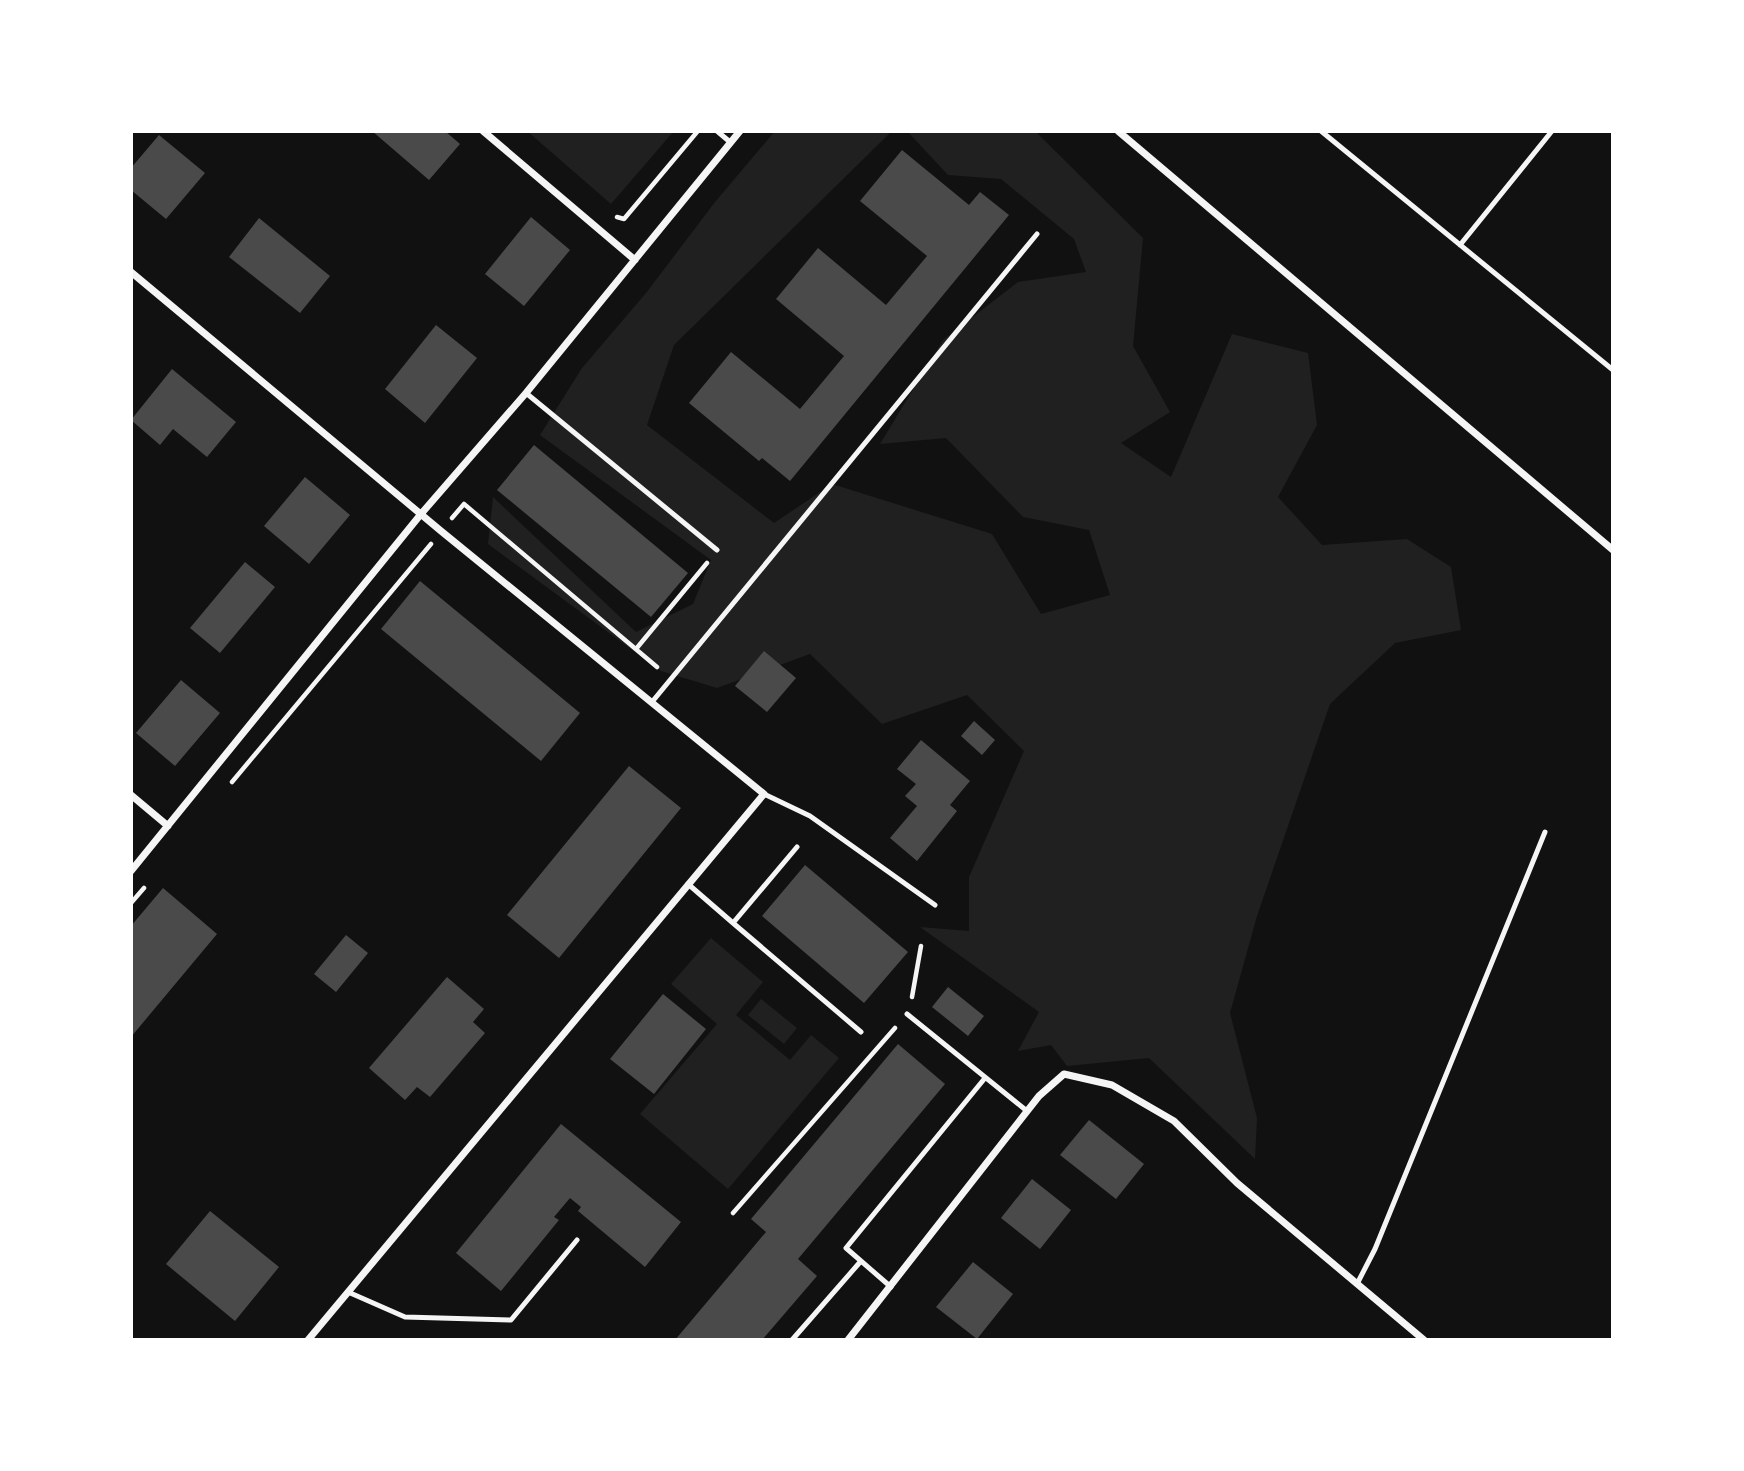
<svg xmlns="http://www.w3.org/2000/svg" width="1744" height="1471" font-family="'PT Serif',serif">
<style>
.green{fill:#202020}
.building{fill:#4a4a4a}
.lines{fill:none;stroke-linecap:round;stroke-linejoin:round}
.path{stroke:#f5f5f5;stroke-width:4.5}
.service{stroke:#f5f5f5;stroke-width:5}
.minor{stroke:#f5f5f5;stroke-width:7}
</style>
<rect width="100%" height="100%" fill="#111"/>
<path class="green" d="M527,131h147l-63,73z
M775,131h117l-218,214 -27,80 127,98 58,-39 160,50 49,80 69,-19 -21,-65 -66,-13 -77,-79 -66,6 63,-104 75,-58 68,-10 -12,-33 -73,-60 -53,-4 -41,-44h128l108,107 -10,108 37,66 -49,31 50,34 61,-143 76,19 9,72 -39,72 44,48 85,-6 44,28 10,63 -66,13 -65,61 -73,212 -27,97 27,105 -2,41 -106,-101 -82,8 -16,-21 -33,6 21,-39 -119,-85 49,4v-54l55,-126 -57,-56 -85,29 -72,-70 -93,34 -56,-17 -173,-127 5,-47 143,135 57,-28 18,-44 -171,-125 42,-67 64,-75 69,-91z
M711,938l52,44 -27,33 54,45 21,-25 28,23 -111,131 -88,-75 77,-90 -46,-40z
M761,999l36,29 -13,16 -36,-29z"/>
<path class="building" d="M372,131h73l15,13 -31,36z
M159,135l46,38 -39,46 -35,-29v-22z
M902,150l67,55 11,-13 29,23 -219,266 -28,-23 -3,3 -70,-58 42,-51 69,57 44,-53 -68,-57 42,-51 68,57 41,-49 -67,-55z
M531,217l39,33 -46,56 -39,-32z
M259,218l71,58 -30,37 -71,-56z
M436,325l41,33 -52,65 -40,-34z
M172,369l64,53 -29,35 -34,-28 -13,16 -29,-25z
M534,445l154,128 -37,44 -154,-127z
M305,477l45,38 -41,49 -45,-38z
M245,562l30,25 -55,66 -30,-25z
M420,581l160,132 -39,48 -160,-132z
M764,651l32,27 -29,34 -32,-26z
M181,680l39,33 -45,53 -39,-33z
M974,721l21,19 -13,15 -21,-19z
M921,740l49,41 -20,24 7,6 -40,50 -27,-23 27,-32 -12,-10 11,-12 -19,-15z
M629,766l52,42 -122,150 -52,-43z
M805,865l103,87 -44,51 -102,-87z
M163,888l54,46 -86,103v-111z
M346,935l22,18 -32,39 -22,-18z
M447,977l37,32 -11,13 12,11 -55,64 -13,-10 -12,13 -36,-32z
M948,987l36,29 -16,20 -36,-29z
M663,994l43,35 -52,65 -44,-35z
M898,1044l47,40 -147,175 19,17 -55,64h-87l91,-108 -15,-13z
M1089,1120l55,44 -28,35 -56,-44z
M561,1124l120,98 -36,45 -67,-56 3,-4 -11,-9 -16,19 5,3 -58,71 -45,-38z
M1032,1179l39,31 -31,39 -39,-31z
M210,1211l69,56 -44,54 -69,-57z
M973,1262l40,32 -36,45 -41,-32z"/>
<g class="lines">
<path class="path" d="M617,217l7,2 73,-87
M452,518l12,-14 193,163
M636,649l71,-86
M232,782l199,-238
M131,903l13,-15
M912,997l9,-51
M733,1213l162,-185"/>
<path class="service" d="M717,131l13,11
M1321,131l292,239
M1460,245l92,-114
M526,393l191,157
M652,702l385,-468
M764,794l46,22 125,89
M688,884l45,39 64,-76
M733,923l128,109
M907,1014l120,97
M1357,1284l18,-35 170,-417
M891,1287l-45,-39 139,-170
M348,1292l57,25 106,3 66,-80
M792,1340l69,-79"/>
<path class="minor" d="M483,131l152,129
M1118,131l495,419
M131,272l310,259 323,263 -456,546
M131,795l37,31
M131,871l290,-357 105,-121 214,-262
M848,1340l191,-244 25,-22 48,11 62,36 63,62 187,157"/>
</g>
<rect width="1744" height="1471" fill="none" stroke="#ffffff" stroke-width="266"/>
</svg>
